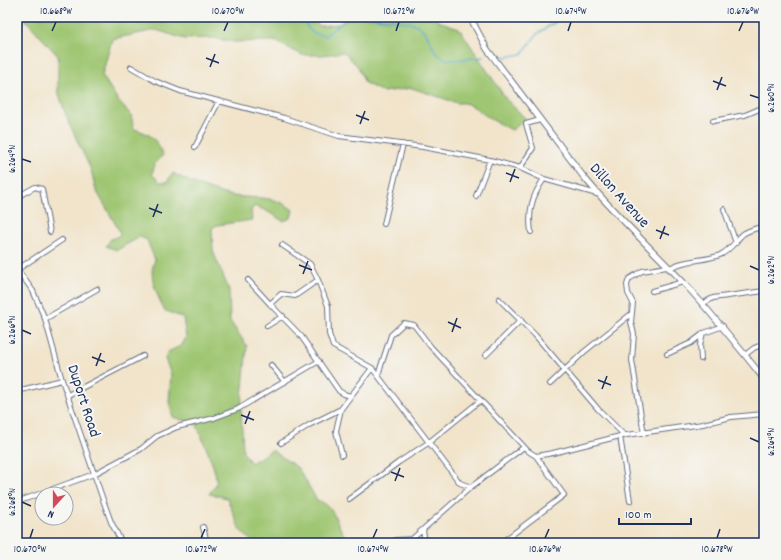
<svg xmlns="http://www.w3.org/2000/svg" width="781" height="560" font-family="Dekko,sans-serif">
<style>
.green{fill:#9fc672;stroke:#5d7a68}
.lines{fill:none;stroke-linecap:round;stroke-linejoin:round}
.stream{stroke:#44a6c4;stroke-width:1.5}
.minor-casing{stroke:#666e84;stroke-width:6}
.tertiary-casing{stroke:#666e84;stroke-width:7}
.minor{stroke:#fff;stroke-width:4}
.tertiary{stroke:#fff;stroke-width:5}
.ticks{fill:none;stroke:#1b2f5e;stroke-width:1.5}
.labels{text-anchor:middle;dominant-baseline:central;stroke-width:4;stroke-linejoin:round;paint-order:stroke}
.street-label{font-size:16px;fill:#1b2f5e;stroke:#f6f6f2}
.neatline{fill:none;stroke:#1b2f5e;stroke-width:1.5}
.ticks-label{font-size:10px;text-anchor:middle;fill:#1b2f5e}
</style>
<rect width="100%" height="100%" fill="#f6f6f2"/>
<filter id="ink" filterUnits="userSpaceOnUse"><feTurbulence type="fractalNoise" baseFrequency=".025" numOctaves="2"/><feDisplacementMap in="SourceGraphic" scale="8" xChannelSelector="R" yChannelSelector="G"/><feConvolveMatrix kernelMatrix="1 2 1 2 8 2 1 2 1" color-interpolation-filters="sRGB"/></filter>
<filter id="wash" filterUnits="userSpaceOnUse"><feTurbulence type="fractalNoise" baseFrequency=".012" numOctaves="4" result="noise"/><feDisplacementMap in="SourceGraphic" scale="16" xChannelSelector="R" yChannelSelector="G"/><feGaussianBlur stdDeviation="0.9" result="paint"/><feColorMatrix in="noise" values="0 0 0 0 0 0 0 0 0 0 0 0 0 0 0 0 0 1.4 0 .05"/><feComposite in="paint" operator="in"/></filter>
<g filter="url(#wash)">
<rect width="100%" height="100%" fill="#f1e4cb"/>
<path class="green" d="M23,17h290l6,9 20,-2 13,-7h84l2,4 21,7 47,71 20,20 -14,11c-7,-4 -15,-7 -21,-11 -11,-6 -19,-18 -34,-16l-45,-15 -29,4 -18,-9 -7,-16 -14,-15 -21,3h-21l-27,-14 -41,1 -21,-4 -28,1 -29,-9 -44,9 -10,36 17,27 12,13 3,14c18,5 22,10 29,26l-8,9 -3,10 8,8h7l6,-9c15,9 39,18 55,22 24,5 44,-2 65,15l-2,8 -8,3 -18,-11 -11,-4 -3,5 1,9 -35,5 -5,3 1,23 16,39 1,31 17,25 -6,62 2,44 8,11 21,-13 26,18 19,32c20,6 18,26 30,38 2,2 6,4 9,5h-103l-13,-13 -13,-32 -18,-4c2,-3 6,-7 7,-10 3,-10 -15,-47 -19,-59l-24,-8 -4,-15 2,-28 -6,-15 3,-7 14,-7 4,-8 -3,-19 -19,-8c-6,-15 -17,-34 -9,-50l-8,-20 -7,-3 -23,13 -11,-4 5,-7 8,-3 1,-4 -24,-42 -5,-20 -23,-49 -10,-30v-35z"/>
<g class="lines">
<path class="stream" d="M305,17l2,10 6,6 12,3 23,-19
M372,17c11,4 37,3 45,8 8,5 13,14 16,22 8,20 33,11 50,10
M493,52l13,5 16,-3 15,-20 26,-17"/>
</g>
</g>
<g filter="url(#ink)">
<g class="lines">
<defs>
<path id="minor" d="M131,67l24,14 25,10 104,27 55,18 84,11 67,13 30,8 24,11 53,15
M713,121l32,-6 19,-8
M195,147l24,-46
M520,168l13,-20 -7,-24 14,-4
M476,196l14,-36
M17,197l18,-10 7,2 8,43
M724,209l12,34
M384,224l19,-80
M531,232c-3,-21 1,-36 13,-53
M282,245l28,19 8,16 10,26 1,28 4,12 39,22 88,115 11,4 53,-40
M17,269l16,22 12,28 17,61 40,117 9,25 11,21
M18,269l44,-29
M669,269c11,-9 36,-8 51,-14 11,-5 15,-14 23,-21 6,-4 15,-6 21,-8
M248,280l22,24
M318,280l-23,16 -14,-2 -11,10 31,32 38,55 5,3 7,2
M652,291l31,-9
M499,299l36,36 63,74 27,27
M702,304l11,-6 51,-7
M45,319l52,-30
M267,326l16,-10
M667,354l24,-11 13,-10 19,-7
M486,355l35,-35
M745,355l9,-7 10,-4
M701,359l-1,-14 3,-12
M271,365l14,17
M378,375l13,-40 13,-12 10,2 17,22 97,104 8,5 17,-3 67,-17 83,-12 28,-7 33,-3
M550,384l34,-32 47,-38
M17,391l45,-11
M68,395l75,-39
M341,409l-5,22 6,24
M644,434l-12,-74 2,-26 -3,-12 2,-19 -5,-10 -1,-8 2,-6 13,-8 25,-4
M620,436l10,65
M281,443l28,-18 32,-16 31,-41
M349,499l50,-37 29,-19 53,-43
M17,502l77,-28 47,-25 16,-13 20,-9 37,-9 24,-9 81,-48
M203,527l3,12 -2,4
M423,530l2,13
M396,540l16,-1 59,-52
M501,543l63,-48 -28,-39"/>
<path id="tertiary" d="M470,17l17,32 96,127c31,38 67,71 101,107 28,31 54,63 80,96"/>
</defs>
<use href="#minor" class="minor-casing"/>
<use href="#tertiary" class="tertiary-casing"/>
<use href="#minor" class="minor"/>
<use href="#tertiary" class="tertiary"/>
</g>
</g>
<path class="ticks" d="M52,31l4,-9M224,31l4,-9M396,31l3,-9M568,31l3,-9M739,31l4,-9M206,58l13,5M210,67l5,-13M713,81l13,5M717,90l5,-13M750,95l9,3M356,115l13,5M360,124l5,-13M22,159l9,3M506,173l13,5M510,182l5,-13M149,208l13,5M153,217l5,-13M656,230l13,5M660,239l5,-13M299,265l13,5M750,266l9,4M303,274l5,-13M448,322l13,6M22,330l9,4M452,332l5,-14M92,357l13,5M96,366l5,-13M598,380l13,5M602,389l5,-13M241,415l13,5M245,424l5,-13M750,438l9,4M391,472l13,5M395,481l5,-13M22,502l9,4M30,538l3,-9M201,538l4,-9M373,538l4,-9M545,538l4,-9M717,538l3,-9"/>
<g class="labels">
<g class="street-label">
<text transform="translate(619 196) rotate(48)">Dillon Avenue</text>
<text transform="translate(83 401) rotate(72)">Duport Road</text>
</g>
</g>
<rect width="781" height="560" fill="none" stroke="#f6f6f2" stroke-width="44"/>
<g transform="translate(54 506) rotate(201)"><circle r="19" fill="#f6f6f2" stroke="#9ea6b7"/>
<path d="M0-3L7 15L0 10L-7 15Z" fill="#d1495b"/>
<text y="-6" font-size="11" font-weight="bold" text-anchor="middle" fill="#1b2f5e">N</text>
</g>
<path d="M619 518v6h72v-6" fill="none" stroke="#1b2f5e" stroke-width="2"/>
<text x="625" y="518" font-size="12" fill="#1b2f5e" stroke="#f6f6f2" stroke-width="3" paint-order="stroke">100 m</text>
<rect x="22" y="22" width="737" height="516" class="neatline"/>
<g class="ticks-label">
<text x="56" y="14">10.668°W</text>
<text x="228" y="14">10.670°W</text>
<text x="399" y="14">10.672°W</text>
<text x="571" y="14">10.674°W</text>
<text x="743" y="14">10.676°W</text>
<text transform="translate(770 98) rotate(-90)" y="4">6.260°N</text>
<text transform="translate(11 159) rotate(-90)" y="4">6.264°N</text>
<text transform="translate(770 270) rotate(-90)" y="4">6.262°N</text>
<text transform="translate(11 330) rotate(-90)" y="4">6.266°N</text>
<text transform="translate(770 442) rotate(-90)" y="4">6.264°N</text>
<text transform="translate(11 502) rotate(-90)" y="4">6.268°N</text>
<text x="30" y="552">10.670°W</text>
<text x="201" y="552">10.672°W</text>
<text x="373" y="552">10.674°W</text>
<text x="545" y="552">10.676°W</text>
<text x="717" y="552">10.678°W</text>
</g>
</svg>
